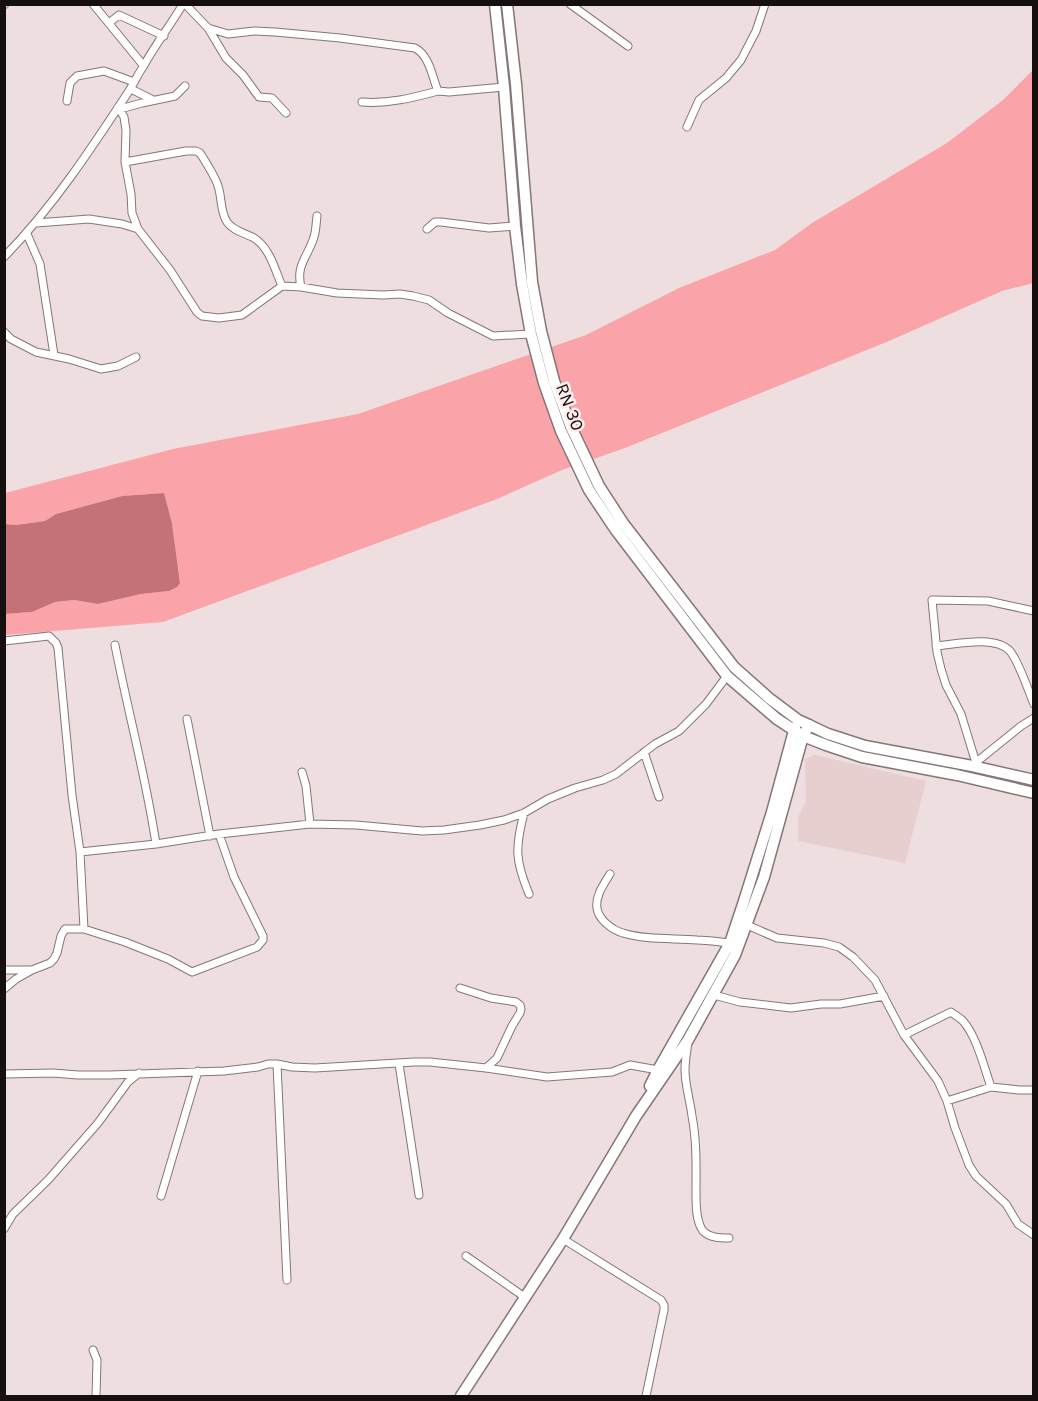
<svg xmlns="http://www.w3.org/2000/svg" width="1038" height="1401" font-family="Karla,sans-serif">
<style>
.built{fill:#e7cecf}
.green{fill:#faa3a8}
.water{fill:#c47277}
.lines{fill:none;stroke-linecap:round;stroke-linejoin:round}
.street-casing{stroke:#857677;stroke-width:9}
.secondary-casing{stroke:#857677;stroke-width:13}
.primary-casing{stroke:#857677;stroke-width:13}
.street{stroke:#fff;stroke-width:7}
.secondary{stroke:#fff;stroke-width:10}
.primary{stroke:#fff;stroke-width:10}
.labels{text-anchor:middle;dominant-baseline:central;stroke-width:5;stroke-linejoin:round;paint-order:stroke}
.street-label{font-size:18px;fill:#150f0f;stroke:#fcecec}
</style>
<rect width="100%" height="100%" fill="#efdedf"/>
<path class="built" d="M815,755l111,26 -21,82 -107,-22v-24l8,-16 -1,-42z"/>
<path class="green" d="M1033,70v213l-31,8 -113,50 -264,107 -63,22 -65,29 -334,123 -158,13v-21l27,-2 23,-10 19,-2 24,4 43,-10 28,-3 11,-9 -8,-59 -8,-30 -42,3 -66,18 -11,7 -29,4 -11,-1v-31l168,-44 185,-35 228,-79 93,-47 96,-38 37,-27 135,-80 56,-43z"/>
<path class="water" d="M164,493l8,30 8,60 -3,4 -8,4 -28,3 -43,10 -24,-4 -19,2 -23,10 -27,2v-90l11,1 29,-4 11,-7 66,-18z"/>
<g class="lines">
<defs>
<path id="street" d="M93,4l50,61
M185,4l23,24 18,30 17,17 16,22 13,1 14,15
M570,4l58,42
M4,5l1,-1
M109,23l10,-8 45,21
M208,28l20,6 26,-3 21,1 65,6 75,10c15,8 17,29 23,43l11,1 55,-5
M131,89l22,11
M67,101l3,-18 7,-7 27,-5 30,11
M362,102c26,2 50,-4 76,-11
M118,107l6,10 2,13 -1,32 6,32 1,19 6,16 32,41 27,42 5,4 17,2 23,-3 40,-29 19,1 36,6 46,2 17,-1 13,2 16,4 19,13 45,23 38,-2
M120,109l22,-6 33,-7 10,-10
M687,127l12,-27 27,-22 15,-18 15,-29 9,-27
M125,162l61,-11h10l4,2c5,8 16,25 18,33 4,11 2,26 9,36 6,9 18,11 27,16 16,10 21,32 28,48
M36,223l53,-4 33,5 16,5
M427,229l8,-7h6l48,6 26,-2
M27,234l13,30 14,91
M4,257c49,-50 87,-108 125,-166 5,-8 9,-17 14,-24 12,-22 27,-41 40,-63
M301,287c-5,-21 5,-28 12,-47 3,-7 3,-16 4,-24
M4,332l7,7 25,13 33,7 32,10 17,-3 18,-9
M4,641l45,-5 7,7 2,5 14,147 8,57 4,77
M115,645c13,67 31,132 41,199
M936,646c21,-2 59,-11 74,5 9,11 18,39 24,53
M187,719l23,117
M644,752l15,45
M976,763l-15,-49 -15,-29 -5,-16 -4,-17 -5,-52 56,1 46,10
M974,764l47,-38 13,-8
M302,772l4,14 4,38
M524,813c-9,35 -9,47 5,81
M80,852l76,-8 63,-10 91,-10 46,1 66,6 22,-1 36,-5 24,-5 20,-7 24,-14 27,-11 28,-8 13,-6 39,-30 24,-13 27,-27 21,-28
M610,874c-6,10 -15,22 -13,34 1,11 15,22 26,25 22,7 51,5 74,7 11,0 22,2 33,3
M747,925l30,13 47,5 15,4 14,10 22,23 29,55 34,46 9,20 8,27 14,37 7,11 30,28 12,20 16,11
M4,970h28
M460,988l31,10 25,4 4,3 1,4 -1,4 -8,13 -15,32 -11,10
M4,989l12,-10 16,-9 18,-7 4,-4 3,-6 4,-17 4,-7h19l41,13 43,17 24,13 65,-25 6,-7v-4l-29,-59 -15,-43
M714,995l26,7 51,6 30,-4h19l44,-8
M904,1035l47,-23c4,3 9,6 12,9 14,16 21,46 28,66
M688,1042c-1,9 -3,18 -3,28 0,15 5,30 7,46 5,26 4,52 4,79 0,10 0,27 7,36 7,7 17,7 26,7
M277,1064l10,216
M399,1064l20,131
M4,1074l49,-1 25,2h32l114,-4 34,-4 10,-3h9l15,3 23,1 99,-6h16l56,6 61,9 65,-5 18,-7 28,5
M947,1101l44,-14 28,3h15
M161,1196l37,-125
M4,1229l9,-15 35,-34 50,-57 30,-41 11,-9
M563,1239l98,61 3,5v5l-18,86
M466,1256l60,42
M93,1350l4,10 -1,36"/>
<path id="secondary" d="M809,725l19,9 37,12 107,20 62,14
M803,736l23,9 36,12 95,18 77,18"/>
<path id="primary" d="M495,4l9,83 11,139 7,58 9,50 13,49 17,48 28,59 26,39 112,147 50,43 26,17
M650,1086l8,-16 72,-127 14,-42 28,-89 23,-85
M461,1396l102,-157 73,-123 52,-76 47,-85 29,-78 39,-141 6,-11 -11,-5 -28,-21 -36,-32 -111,-144 -24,-37 -28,-59 -17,-46 -13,-50 -9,-49 -16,-198 -9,-80"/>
</defs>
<use href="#street" class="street-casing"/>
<use href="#secondary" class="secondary-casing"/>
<use href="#primary" class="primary-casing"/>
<use href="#street" class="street"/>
<use href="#secondary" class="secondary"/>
<use href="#primary" class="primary"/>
</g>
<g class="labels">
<g class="street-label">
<text transform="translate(570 407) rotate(69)">RN 30</text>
</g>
</g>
<rect width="1038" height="1401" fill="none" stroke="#150f0f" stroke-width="12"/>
</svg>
